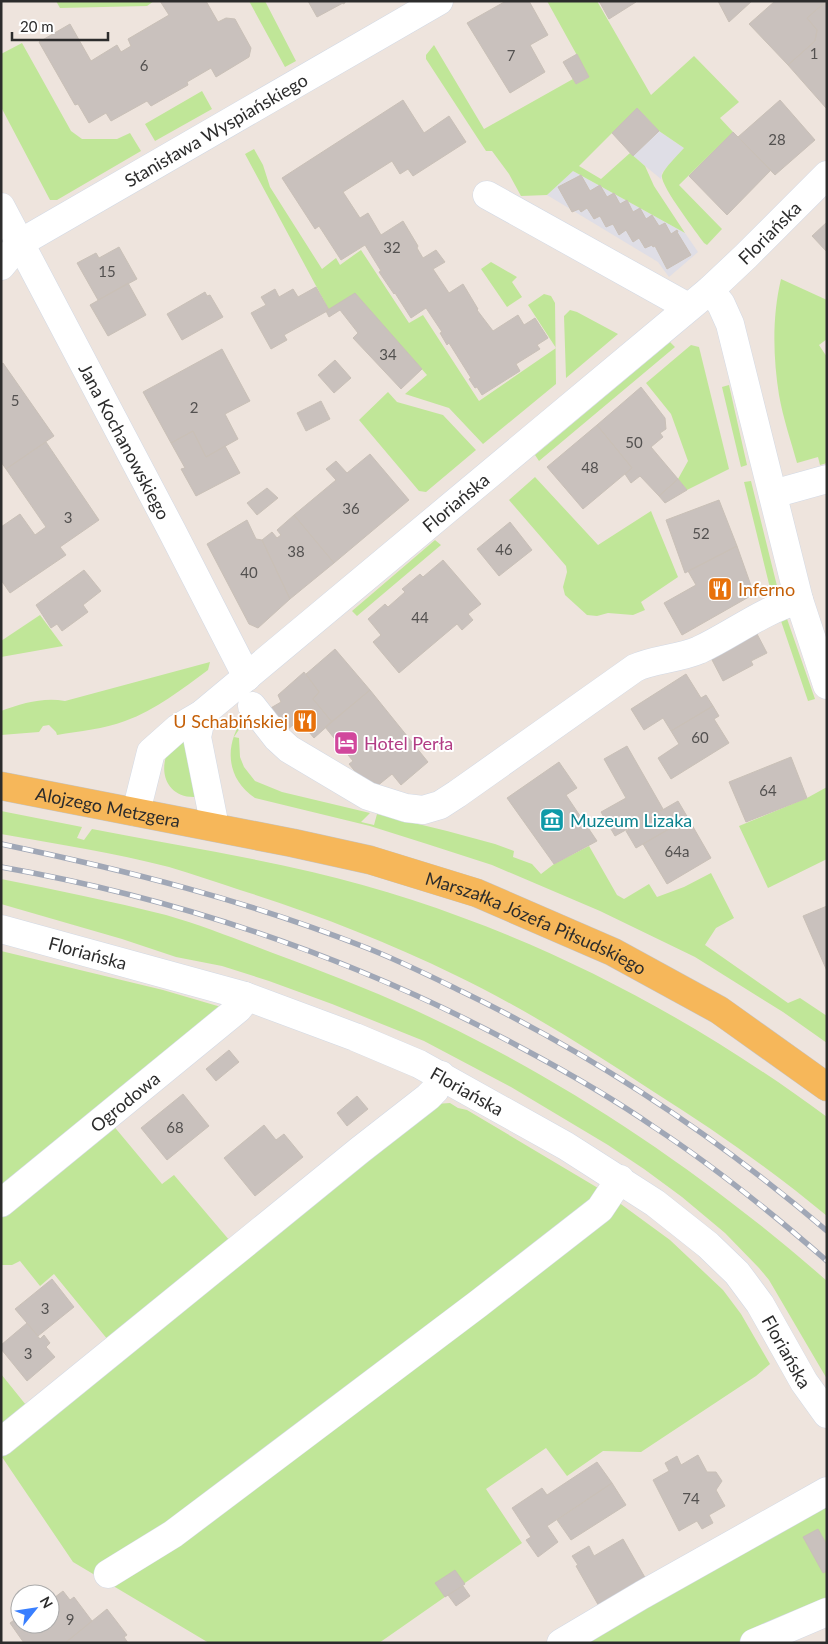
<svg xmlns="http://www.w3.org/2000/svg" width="828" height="1644" font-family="Lato,sans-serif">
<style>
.industrial{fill:#dfdee6}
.green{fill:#c0e698}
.building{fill:#c9c1bd;stroke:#c9c0b7}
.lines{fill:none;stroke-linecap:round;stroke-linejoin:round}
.minor-casing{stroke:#d2d9e5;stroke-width:29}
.major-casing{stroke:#c4c4c4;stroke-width:29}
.minor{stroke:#fff;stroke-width:28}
.major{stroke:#f6b75a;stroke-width:28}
.rail-casing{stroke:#a0a7b6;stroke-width:5.5}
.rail{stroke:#fff;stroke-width:4;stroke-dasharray:11;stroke-linecap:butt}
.labels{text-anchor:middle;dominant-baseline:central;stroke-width:4;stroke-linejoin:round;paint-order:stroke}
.number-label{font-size:15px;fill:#535150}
.street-label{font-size:18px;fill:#2c2c2c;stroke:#fff}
.food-label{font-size:18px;fill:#c56008;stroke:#fff;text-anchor:start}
.hotel-label{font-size:18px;fill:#b23c85;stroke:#fff;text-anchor:start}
.culture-label{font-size:18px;fill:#0d838f;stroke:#fff;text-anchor:start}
</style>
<rect width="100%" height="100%" fill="#eee4dd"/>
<path class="industrial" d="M637,108l22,23 25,17 -22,25 -1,6 -28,-23 -21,-23z
M573,171l112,62 13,19 -29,25 -11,-15 -111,-67z"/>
<path class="green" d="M56,1h98l-7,5 -87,2z
M249,1h16l31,60 -11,6z
M547,1h50l54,94 43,-39 45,46 -19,16 13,14 -54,53 43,44 -15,16 -3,-2c-7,-10 -45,-59 -42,-68 3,-8 16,-20 22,-27l-25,-17 -22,-23 -58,58 22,13 29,-26 15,13 9,20 31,47 -112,-62 -26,24 -26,1 -12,-22 -17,-23h-6l-60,-92v-4l8,-10 50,84 89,-50 3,5 13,-7z
M22,43l49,88 11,8h35l13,-6 11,18 -84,49h-7l-49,-93v-53z
M202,91l10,18 -57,32 -10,-17z
M254,149l9,16 7,22 52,82 14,-11 4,7 21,-15 48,73 14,-8 56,86 77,-53 -28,-43 16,-11 7,2 4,7 1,81 -73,60 -34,-36 -44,-14 22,-19 -72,-81 -26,16 -84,-156z
M491,262l26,15 -5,5 10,15 -15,10 -26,-38z
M781,279l46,21v39l-8,6 8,12v106l-7,2 -2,-8 -21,6c-6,-22 -14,-45 -18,-68 -6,-38 -7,-78 2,-116z
M570,310l7,2 41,22 -52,44 -2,-62z
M670,342l5,5 -136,114 -4,-6z
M691,345l8,2 30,122 -42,21 -9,-11 10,-18 -17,-47 -25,-31z
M729,385l18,80 -6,2 -19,-80z
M388,392l9,10 46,13 33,35 -50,42 -7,-1 -60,-71z
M535,477l63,68 53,-34 27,66 -37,25 4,8 -12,5 -25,-2 -11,3 -10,-1 -22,-20 -2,-8 4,-15 -1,-6 -57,-66z
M751,481l26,105 -7,2 -26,-106z
M435,540l6,5 -84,71 -5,-5z
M40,615l23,31 -62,11v-16z
M786,616l29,83 -7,2 -28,-83z
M210,662l-2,8c-26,19 -52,40 -83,51 -21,8 -45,10 -68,14l-1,-3 -7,-7 -6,1 -4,6 -38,3v-24c21,-8 43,-14 64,-10z
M245,716l4,2 -7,7 -8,12 5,1 1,19 4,10 11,14 27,11 88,21 -9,9 13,3 3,-11 70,17 48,13 19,7 -1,6 19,7 9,10 13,-10 35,-18 28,49 7,4 25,-15 8,13 27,-10 27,-14 23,45 -18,10 -11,17 83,58 12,-5 27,18v27l-44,-31 -88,-55 -95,-46 -108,-46 -65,-21 -57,-18 -115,-28c-30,-20 -31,-55 -10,-82z
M194,723l1,74c-27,1 -38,-24 -26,-48 5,-9 17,-18 25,-26z
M827,787v72l-59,29 -29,-62 68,-28z
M1,811l81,16 -5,11 7,2 8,-11c73,14 147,26 220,43 187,44 361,131 515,245v99c-55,-46 -113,-86 -173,-124 -64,-42 -130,-84 -199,-117 -69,-34 -142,-62 -215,-85 -24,-8 -47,-16 -71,-23 -55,-14 -111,-23 -168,-33z
M1,879c55,11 110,22 165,36 42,12 82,29 123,44 51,19 102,39 151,63 138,66 272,158 387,259v98l-58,-99 -10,-12 -34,-35 -43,-36 -38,-28 -36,-24 -97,-58 -87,-46 -92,-37 -63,-23 -47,-15 -46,-9 -54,-18 -121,-35z
M1,951l162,39 58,17 -220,185z
M450,1103l8,5 9,2 136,81 67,49 53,50 18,24 29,50 -14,12 -115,76 -38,-1 -36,25 -21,-28 -60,41 36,54 -143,100h-170l-136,-81 -71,-105 220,-183 214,-170z
M112,1124l50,60 12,-9 56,66 -122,99 -54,-66 -14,12 -20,-25 -8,4h-11v-53z
M1,1374l25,31 -25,27z
M827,1498v107l-88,38h-153z"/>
<path class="building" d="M160,1h46l12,21 8,-4 9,1 16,29 -2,9 -33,20 -5,-9 -24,14 1,3 -37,21 -4,-5 -36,20 -5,-8 -17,10 -11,-19 -3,1 -36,-63 31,-18 21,37 26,-16 4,7 10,-6 -3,-7 41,-24z
M308,1h37v2l-2,1v-1l-26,14z
M506,1h23l19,34 -18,10 15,27 -35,21 -43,-70z
M599,1h37v1l-27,17z
M718,1h34l-23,21z
M775,1h51l-19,17 10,12 -2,11 -27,24 -39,-41z
M827,1v106l-1,1 -38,-43 27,-24 2,-11 -10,-12z
M577,54l12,23 -13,7 -13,-22z
M403,100l21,33 25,-17 17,26 -53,34 -5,-7 -8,5 -8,-13 -49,31 17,26 8,-5 13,22 22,-14 15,25 -1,2 6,10 13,-8 9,12 -12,7 16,24 14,-9 15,25 -1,1 16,21 25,-16 6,10 11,-7 13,20 -11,7 3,4 -24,15 4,7 -38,24 -5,-8 -2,1 -6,-9 2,-1 -22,-35 -2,2 -7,-12 2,-1 -16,-24 -15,10 -16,-25 -1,1 -15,-22 2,-1 -16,-26 -24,15 -22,-34 -4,3 -33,-51z
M780,100l35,40 -40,35 -37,-38z
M637,108l22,23 -26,25 -21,-23z
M733,132l38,38 -44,45 -38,-39z
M581,175l9,16 10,-6 7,12 7,-4 6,11 7,-4 6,12 7,-4 6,11 6,-4 7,11 6,-3 6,11 6,-4 1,2h-1l14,23 -24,14 -12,-23 -2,1 -1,-2 -7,3 -6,-10 -6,4 -7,-12 -7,5 -6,-11 -7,3 -6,-11 -6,3 -7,-11 -6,4 -2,-3 -7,3 -14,-25z
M827,222v30l-15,-16z
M119,247l18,32 -39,21 -21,-37 19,-10 3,5z
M128,283l18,32 -38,21 -18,-31z
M316,287l13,23 -45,25 3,5 -16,9 -20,-36 15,-8 -5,-8 14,-8 4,8 14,-8 5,8z
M205,292l2,4 3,-1 13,22 -41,23 -15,-26z
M355,293l67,76 -21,20 -48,-51 5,-5 -18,-23 -11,7 -3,-6z
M222,349l28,52 -25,13 13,25 -32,18 -13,-26 -22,12 -28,-51z
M335,360l16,18 -17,15 -16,-18z
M3,363l51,73 -48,33 -5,-7v-98z
M641,387l24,31 1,11 -6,4 3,4 -12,10 27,32 -19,17 -19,-20 -9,7 -6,-9 7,-6 -35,-43z
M321,401l9,18 -24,12 -9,-18z
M597,425l35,43 -49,41 -36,-42z
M193,431l13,26 19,-11 15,27 -44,23 -15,-27 4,-1 -14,-25z
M46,442l53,78 -39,27 6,8 -56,38 -9,-13v-53l19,-13 15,21 11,-8 -40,-58z
M370,454l39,46 -75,63 -40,-48 42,-35 -10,-11 10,-8 11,12z
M678,479l9,11 -22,13 -6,-7z
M267,488l11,10 -21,17 -10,-12z
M719,500l18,46 -52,27 -19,-53z
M294,515l40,48 -44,36 -28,-59 10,-8 5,6 4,-3 -4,-5z
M247,520l9,19 6,1 28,59 -32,29 -9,-4 -42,-80z
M510,522l22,28 -33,26 -22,-27z
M737,546l17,48 -72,41 -18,-32 32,-18 -8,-14z
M443,560l38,44 -13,10 5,6 -11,10 -5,-6 -58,49 -26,-31 8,-7 -13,-16 17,-15 3,3 17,-15 -3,-3 18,-15 3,3z
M84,570l17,21 -18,14 5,7 -26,19 -5,-7 -6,4 -15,-23z
M756,632l11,21 -16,8 2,4 -30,16 -13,-25z
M335,649l35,41 -38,32 -19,-23 6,-7 -13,-18z
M304,672l15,20 -6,7 19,23 -18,16 -15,-18 -12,10 -18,-21 12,-7 -3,-7z
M686,674l15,24 5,-3 7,11 -42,25 -8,-13 -19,12 -13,-21z
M370,690l58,72 -27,23 -9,-11 -21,17 -22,-27 4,-3 -28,-34z
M713,706l6,10 -5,3 15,24 -58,36 -13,-21 21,-14 -8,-13z
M627,746l36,63 -48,27 -14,-24 25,-14 -22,-39z
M791,757l16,41 -61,24 -17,-40z
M559,762l18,26 -11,7 31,46 -43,23 -47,-66z
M678,801l10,17 -52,30 -10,-17z
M688,818l23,40 -44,26 -24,-40z
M827,906v65l-24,-55z
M229,1050l10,12 -23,19 -10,-12z
M183,1094l26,32 -42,34 -26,-32z
M357,1096l11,13 -21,17 -10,-13z
M264,1125l12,15 8,-6 19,23 -48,39 -31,-38z
M52,1279l22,28 -36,29 -23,-27z
M27,1323l13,16 4,-4 6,8 -4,4 9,10 -28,24 -26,-32v-4z
M698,1455l9,17h9l6,9 -6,9 9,16 -16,9 4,8 -11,6 -5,-8 -18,10 -26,-51 16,-9 -4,-8 12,-7 4,9z
M597,1462l15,21 -65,43 11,16 -20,15 -12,-17 5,-3 -19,-29 30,-20 5,7z
M612,1483l14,22 -55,35 -14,-20z
M818,1529l9,16v26l-4,2 -20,-36z
M623,1539l24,42 -47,27 -24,-42 2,-1 -6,-9 17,-10 5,10z
M455,1570l10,14 -20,13 -10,-14z
M463,1586l7,10 -14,10 -8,-11z
M63,1591l7,9 4,-3 18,24 -27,22h-41l-14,-20 10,-7v8h30v-23z
M107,1609l20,26 -3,2 4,6h-63z"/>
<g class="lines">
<defs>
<g id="minor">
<path d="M487,195l201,112"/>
<path id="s1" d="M1,207l171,324 75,146"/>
<path id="s2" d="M1,266l19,-23 419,-242"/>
<path d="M710,290l11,14 9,20 69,276 28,85"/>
<path d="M773,494l54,-15"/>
<path d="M252,706l25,32 12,11 79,47 38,12 17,2 17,-5 17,-11 178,-126c19,-9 43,-9 64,-18 34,-16 64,-40 100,-50"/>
<path d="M202,714l-5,23 18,90"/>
<path id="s3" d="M136,812l15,-60 27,-24 24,-14 508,-424 36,-34 81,-81"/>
<path id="s4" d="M1,929l244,67 110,41 64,27 147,82 89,57 53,42 29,28 23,31 44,78 23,32"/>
<path id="s5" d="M1,1203l237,-194 4,-5 3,-8"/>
<path d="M1,1442l359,-292 68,-53 7,-7 6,-15"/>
<path d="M108,1574l65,-40 305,-230 122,-95 20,-30"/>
<path d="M561,1643l81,-48 185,-104"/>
<path d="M754,1643l73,-31"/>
</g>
<g id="major">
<path id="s6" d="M1,786l292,57 77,17 107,33 136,59 106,58 108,77"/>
</g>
</defs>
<use href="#minor" class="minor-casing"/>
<use href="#major" class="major-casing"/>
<use href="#minor" class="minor"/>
<use href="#major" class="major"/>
<defs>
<path id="rail" d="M1,844c124,26 248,57 366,104 33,13 65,29 96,44 132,64 253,144 364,239
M1,867c181,32 355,92 517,179 47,25 93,51 136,81 61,40 118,86 173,134"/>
</defs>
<use href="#rail" class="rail-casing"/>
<use href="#rail" class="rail"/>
</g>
<defs>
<symbol id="restaurant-square" viewBox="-11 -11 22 22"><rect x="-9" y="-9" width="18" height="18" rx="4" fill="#e8710a" stroke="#fff"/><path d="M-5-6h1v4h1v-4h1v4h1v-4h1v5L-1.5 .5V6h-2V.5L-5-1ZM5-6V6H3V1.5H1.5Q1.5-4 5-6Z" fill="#fff"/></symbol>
<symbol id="hotel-square" viewBox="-11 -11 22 22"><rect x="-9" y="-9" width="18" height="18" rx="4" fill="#d1479c" stroke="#fff"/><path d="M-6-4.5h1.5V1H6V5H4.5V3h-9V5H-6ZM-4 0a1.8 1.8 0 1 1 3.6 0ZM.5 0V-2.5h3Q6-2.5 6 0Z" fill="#fff"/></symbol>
<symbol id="museum-square" viewBox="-11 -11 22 22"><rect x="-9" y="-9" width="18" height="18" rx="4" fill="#0f9aa8" stroke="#fff"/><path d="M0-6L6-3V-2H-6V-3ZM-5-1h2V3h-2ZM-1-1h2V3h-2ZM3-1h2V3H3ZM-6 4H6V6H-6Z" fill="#fff"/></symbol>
</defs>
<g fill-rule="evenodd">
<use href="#restaurant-square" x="706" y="575" width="28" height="28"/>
<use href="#restaurant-square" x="291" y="707" width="28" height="28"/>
<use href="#hotel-square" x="332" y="729" width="28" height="28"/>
<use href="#museum-square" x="538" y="806" width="28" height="28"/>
</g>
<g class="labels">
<g class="number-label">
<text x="814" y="53">1</text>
<text x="511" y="55">7</text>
<text x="144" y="65">6</text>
<text x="777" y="139">28</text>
<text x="392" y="247">32</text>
<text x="107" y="271">15</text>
<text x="388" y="354">34</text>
<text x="15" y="400">5</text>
<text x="194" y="407">2</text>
<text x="634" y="442">50</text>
<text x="590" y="467">48</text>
<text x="351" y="508">36</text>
<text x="68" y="517">3</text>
<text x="701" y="533">52</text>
<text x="504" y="549">46</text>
<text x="296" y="551">38</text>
<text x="249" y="572">40</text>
<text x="420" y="617">44</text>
<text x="700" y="737">60</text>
<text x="768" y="790">64</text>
<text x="677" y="851">64a</text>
<text x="175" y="1127">68</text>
<text x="45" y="1308">3</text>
<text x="28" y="1353">3</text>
<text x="691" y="1498">74</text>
<text x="70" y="1619">9</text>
</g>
<g class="street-label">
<text stroke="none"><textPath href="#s2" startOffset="256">Stanisława Wyspiańskiego</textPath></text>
<text stroke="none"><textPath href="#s3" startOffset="870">Floriańska</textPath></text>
<text stroke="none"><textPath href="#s1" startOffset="265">Jana Kochanowskiego</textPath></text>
<text stroke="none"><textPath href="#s3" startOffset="456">Floriańska</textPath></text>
<text stroke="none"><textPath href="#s6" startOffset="109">Alojzego Metzgera</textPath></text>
<text stroke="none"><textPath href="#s6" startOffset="554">Marszałka Józefa Piłsudskiego</textPath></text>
<text stroke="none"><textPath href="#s4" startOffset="90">Floriańska</textPath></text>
<text stroke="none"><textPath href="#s4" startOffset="495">Floriańska</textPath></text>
<text stroke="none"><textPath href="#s5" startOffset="160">Ogrodowa</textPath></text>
<text stroke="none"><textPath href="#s4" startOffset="915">Floriańska</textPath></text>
</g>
<g class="food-label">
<text x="738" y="589">Inferno</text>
<text x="288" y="721" text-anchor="end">U Schabińskiej</text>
</g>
<g class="hotel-label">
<text x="364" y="743">Hotel Perła</text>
</g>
<g class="culture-label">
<text x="570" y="820">Muzeum Lizaka</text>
</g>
</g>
<rect width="828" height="1644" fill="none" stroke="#2c2c2c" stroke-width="5"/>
<g transform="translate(35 1609) rotate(60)"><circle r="24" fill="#ffffff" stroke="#ababab"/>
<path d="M0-4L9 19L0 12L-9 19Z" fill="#397fff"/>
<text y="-8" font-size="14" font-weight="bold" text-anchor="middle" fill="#2c2c2c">N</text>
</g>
<path d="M12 32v8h96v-8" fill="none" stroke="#2c2c2c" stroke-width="2.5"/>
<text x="20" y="32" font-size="15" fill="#2c2c2c" stroke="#ffffff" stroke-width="4" paint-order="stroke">20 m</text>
</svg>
